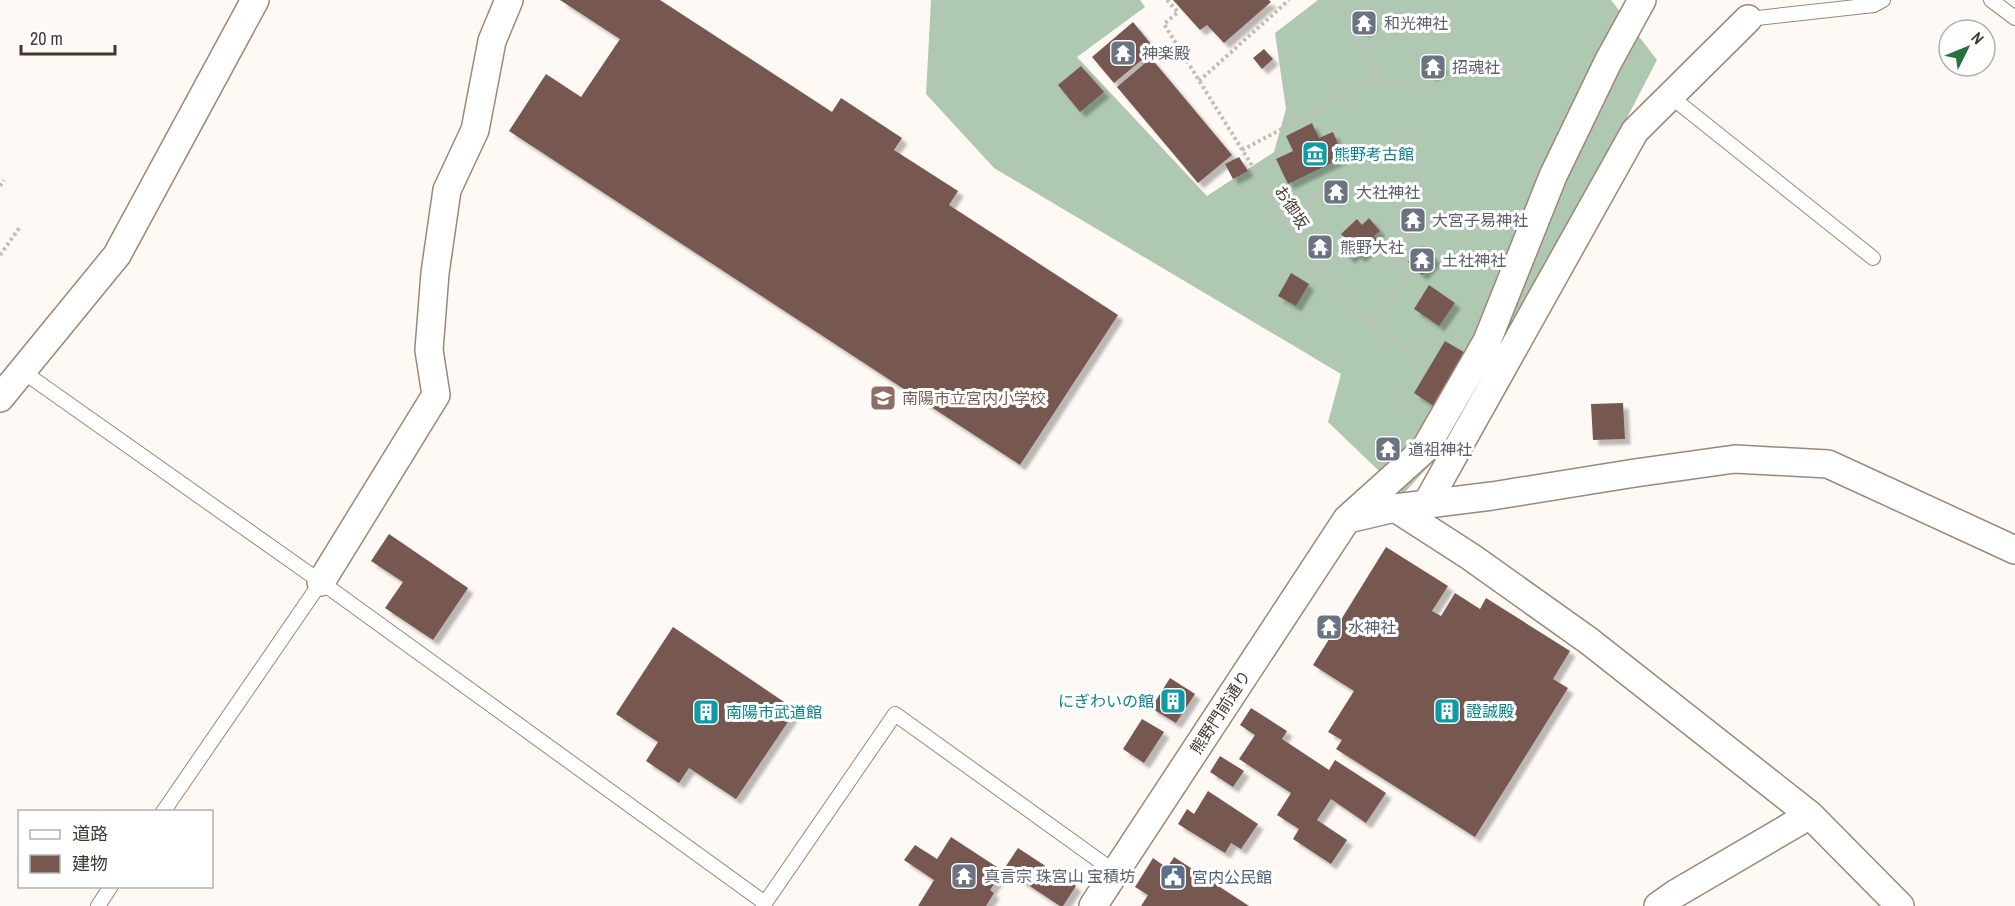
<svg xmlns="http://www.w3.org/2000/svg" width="2015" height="906" font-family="'Archivo Narrow','Noto Sans JP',sans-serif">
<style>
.forest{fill:#aec8b1}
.building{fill:#775851;filter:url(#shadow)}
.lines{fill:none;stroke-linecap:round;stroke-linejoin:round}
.service-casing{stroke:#9c8875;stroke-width:16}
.minor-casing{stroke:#9c8875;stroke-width:30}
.path{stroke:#c4beb9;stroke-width:4;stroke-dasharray:3 3;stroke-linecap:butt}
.service{stroke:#fff;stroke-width:14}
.minor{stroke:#fff;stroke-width:27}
.labels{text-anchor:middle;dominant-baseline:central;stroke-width:6;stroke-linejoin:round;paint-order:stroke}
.worship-label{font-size:16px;fill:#5b616d;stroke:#fff;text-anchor:start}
.culture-label{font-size:16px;fill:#0d838f;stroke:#fff;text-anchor:start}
.street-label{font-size:16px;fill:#413931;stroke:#fff}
.education-label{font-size:16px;fill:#785e54;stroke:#fff;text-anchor:start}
.service-label{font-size:16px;fill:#4e5e75;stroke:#fff;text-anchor:start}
</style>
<defs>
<filter id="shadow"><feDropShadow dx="5.5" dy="5.5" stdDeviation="1.5" flood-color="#0004"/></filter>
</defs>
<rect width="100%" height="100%" fill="#fef9f5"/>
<path class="forest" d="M931,0h209l5,7 -68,50 130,139 67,-44 12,-43 -11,-76 43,-33h293l46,60 -92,177 -110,201 -52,56 -75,-72 13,-48 -347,-206 -68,-74z"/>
<path class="building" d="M560,0h100l172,112 9,-14 61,40 -8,12 64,41 -9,14 169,110 -98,150 -511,-334 37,-57 35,23 39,-58z
M1173,0h96l2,2 -47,41 -17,-18 -7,5z
M1366,15l7,9 -10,8 -8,-10z
M1133,22l22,27 -41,34 -22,-26z
M1264,49l9,10 -11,10 -9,-11z
M1435,57l8,11 -12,8 -7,-11z
M1151,58l81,97 -34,28 -81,-96z
M1081,66l23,26 -24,20 -22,-27z
M1312,123l7,15 14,-6 11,25 -56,27 -12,-25 17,-8 -7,-15z
M1239,157l9,14 -15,8 -8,-15z
M1336,185l7,8 -8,7 -6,-8z
M1369,218l11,13 -6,5 4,5 -18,16 -4,-4 -7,5 -10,-12 7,-7 -5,-5 16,-15 5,6z
M1422,246l14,13 -14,16 -14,-13z
M1291,273l18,11 -13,22 -18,-10z
M1429,285l26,18 -16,23 -25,-17z
M1445,341l27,16 -32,53 -26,-17z
M1623,403l2,36 -32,1 -2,-36z
M389,534l79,54 -35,52 -48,-32 18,-26 -32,-21z
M1386,547l62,39 -16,25 9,5 14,-23 25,16 6,-11 84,53 -17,28 15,9 -93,149 -139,-88 6,-9 -14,-8 26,-41 -41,-26z
M673,627l123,83 -60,89 -47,-31 -10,15 -33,-22 12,-19 -42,-28z
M1170,678l25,16 -19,29 -25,-15z
M1251,708l36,23 -5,8 47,31 6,-10 51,33 -20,30 -35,-24 -14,21 30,20 -16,24 -38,-25 6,-10 -22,-14 14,-22 -52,-34 16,-24 -15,-10z
M1142,719l22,13 -20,31 -21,-14z
M1220,756l24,15 -11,16 -23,-15z
M1208,791l50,33 -17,25 -10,-6 -6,10 -47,-29 9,-15 7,5z
M951,837l52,34 -13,19 4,3 -8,13h-68l16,-26 -30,-20 11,-15 22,14z
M1018,848l58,38 -13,20h-3l-56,-37z
M1174,857l75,49h-108l7,-11 -13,-8 18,-29 14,10z"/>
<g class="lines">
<defs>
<path id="service" d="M1991,0l24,18
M1748,19l126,-14 9,-5
M1670,96l203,162
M22,371l299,211 444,321
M163,812l158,-230
M98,906l13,-20
M763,906l132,-192 220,158"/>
<path id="minor" d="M0,398l117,-143 138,-255
M1427,503l208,-372 113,-112
M1395,508l76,49 118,84 221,174 90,91
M1348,519l47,-11 97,-12 143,-23 100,-14 93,5 187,86
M321,582l115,-187 -7,-45 6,-77 12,-83 28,-60 17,-89 17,-41
M1093,906l254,-387 78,-70 62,-108 66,-165 55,-114 34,-62
M1658,906l17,-12 135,-79"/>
</defs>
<use href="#service" class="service-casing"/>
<use href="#minor" class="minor-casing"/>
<path class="path" d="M1167,0l11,12 -14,12 123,198 27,37 56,67 48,32
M1343,0l33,79
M1199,81l90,-81
M1242,150l134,-71 22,6 19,-6
M0,186l4,-6
M1287,222l34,-28 7,7
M0,255l20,-28
M1323,270l17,-16
M1370,326l40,-52 -14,-17 17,-25 -12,-19
M1396,396l20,13"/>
<use href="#service" class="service"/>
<use href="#minor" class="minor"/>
</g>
<defs>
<symbol id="temple-square" viewBox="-11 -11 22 22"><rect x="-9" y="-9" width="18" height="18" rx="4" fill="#6b7280" stroke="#fff"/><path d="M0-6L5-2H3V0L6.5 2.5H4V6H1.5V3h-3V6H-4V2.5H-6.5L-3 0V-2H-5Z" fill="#fff"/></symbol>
<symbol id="museum-square" viewBox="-11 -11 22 22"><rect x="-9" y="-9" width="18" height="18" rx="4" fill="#0f9aa8" stroke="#fff"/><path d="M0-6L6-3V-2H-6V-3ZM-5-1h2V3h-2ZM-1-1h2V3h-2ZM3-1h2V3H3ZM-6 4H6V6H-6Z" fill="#fff"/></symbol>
<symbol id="school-square" viewBox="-11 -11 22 22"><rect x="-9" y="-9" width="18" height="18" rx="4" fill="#8d6e63" stroke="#fff"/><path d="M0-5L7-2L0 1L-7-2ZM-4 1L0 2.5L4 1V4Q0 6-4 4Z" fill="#fff"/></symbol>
<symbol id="building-square" viewBox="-11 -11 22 22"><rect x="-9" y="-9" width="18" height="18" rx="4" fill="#0f9aa8" stroke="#fff"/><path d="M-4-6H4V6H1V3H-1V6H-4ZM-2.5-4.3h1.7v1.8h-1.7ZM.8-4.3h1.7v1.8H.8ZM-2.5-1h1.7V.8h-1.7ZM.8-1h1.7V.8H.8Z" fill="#fff"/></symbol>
<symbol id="civic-square" viewBox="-11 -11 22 22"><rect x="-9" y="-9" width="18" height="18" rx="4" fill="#5c6f8a" stroke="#fff"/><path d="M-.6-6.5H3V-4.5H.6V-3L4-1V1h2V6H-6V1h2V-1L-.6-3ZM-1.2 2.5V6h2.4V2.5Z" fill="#fff"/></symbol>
</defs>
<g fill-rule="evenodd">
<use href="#temple-square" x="1349" y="8" width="30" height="30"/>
<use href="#temple-square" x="1108" y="38" width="30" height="30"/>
<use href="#temple-square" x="1418" y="52" width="30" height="30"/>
<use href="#museum-square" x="1300" y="139" width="30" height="30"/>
<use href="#temple-square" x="1321" y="177" width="30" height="30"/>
<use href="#temple-square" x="1398" y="205" width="30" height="30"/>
<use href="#temple-square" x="1305" y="232" width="30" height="30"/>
<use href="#temple-square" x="1407" y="245" width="30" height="30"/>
<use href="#school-square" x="868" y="383" width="30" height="30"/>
<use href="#temple-square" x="1373" y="434" width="30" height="30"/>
<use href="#temple-square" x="1314" y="612" width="30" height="30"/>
<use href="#building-square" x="1158" y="686" width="30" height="30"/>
<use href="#building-square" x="1432" y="696" width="30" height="30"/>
<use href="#building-square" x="691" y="697" width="30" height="30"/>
<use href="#temple-square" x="949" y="861" width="30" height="30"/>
<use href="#civic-square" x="1158" y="862" width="30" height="30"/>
</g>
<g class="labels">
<g class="worship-label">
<text x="1384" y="23">和光神社</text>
<text x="1142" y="53">神楽殿</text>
<text x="1452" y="67">招魂社</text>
<text x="1356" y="192">大社神社</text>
<text x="1432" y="220">大宮子易神社</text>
<text x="1340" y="247">熊野大社</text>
<text x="1442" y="260">土社神社</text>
<text x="1408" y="449">道祖神社</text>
<text x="1348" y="627">水神社</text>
<text x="984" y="876">真言宗 珠宮山 宝積坊</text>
</g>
<g class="culture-label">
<text x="1334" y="154">熊野考古館</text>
<text x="1154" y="701" text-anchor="end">にぎわいの館</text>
<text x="1466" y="711">證誠殿</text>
<text x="726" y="712">南陽市武道館</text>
</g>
<g class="street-label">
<text transform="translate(1292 207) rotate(57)">お御坂</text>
<text transform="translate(1220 712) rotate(-57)">熊野門前通り</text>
</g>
<g class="education-label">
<text x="902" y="398">南陽市立宮内小学校</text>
</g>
<g class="service-label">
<text x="1192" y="877">宮内公民館</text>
</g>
</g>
<rect x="18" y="810" width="195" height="78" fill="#ffffff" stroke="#b3b0ad" stroke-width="1.5"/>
<rect x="30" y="830" width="30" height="9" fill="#ffffff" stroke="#b3b0ad" stroke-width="1.5"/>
<text x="72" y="840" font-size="18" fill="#413931">道路</text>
<rect x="30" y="855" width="30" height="18" fill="#775851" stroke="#b3b0ad" stroke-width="1.5"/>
<text x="72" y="870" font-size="18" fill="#413931">建物</text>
<g transform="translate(1967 48) rotate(47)"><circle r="28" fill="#ffffff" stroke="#b3b0ad" stroke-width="1.5"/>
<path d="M0-4.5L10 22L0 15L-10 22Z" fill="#26713f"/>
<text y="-9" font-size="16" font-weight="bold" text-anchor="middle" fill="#413931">N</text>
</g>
<path d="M21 45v9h94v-9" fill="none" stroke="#413931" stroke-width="3"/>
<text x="30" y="45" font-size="18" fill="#413931" stroke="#ffffff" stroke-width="4.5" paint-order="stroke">20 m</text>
</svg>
